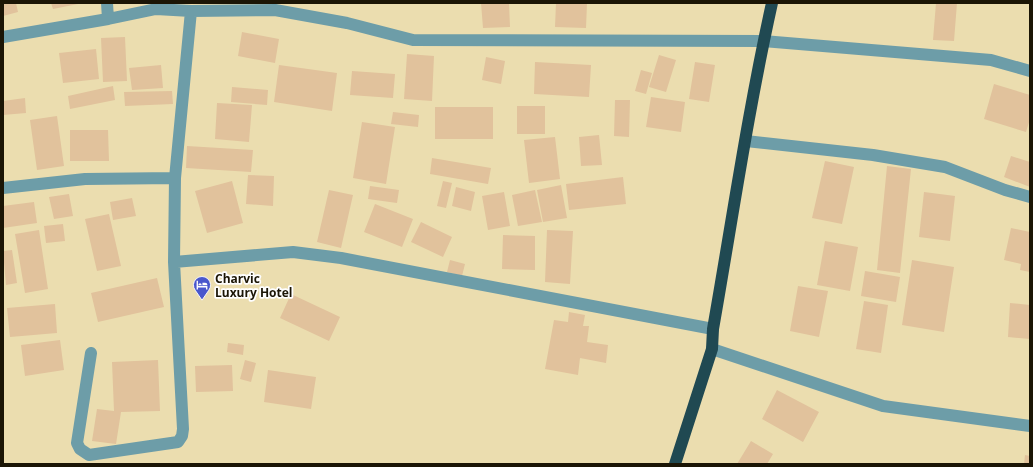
<svg xmlns="http://www.w3.org/2000/svg" width="1033" height="467" font-family="'Open Sans',sans-serif">
<style>
.building{fill:#e1c29c}
.lines{fill:none;stroke-linecap:round;stroke-linejoin:round}
.street{stroke:#6d9da8;stroke-width:12}
.highway{stroke:#204952;stroke-width:12}
.labels{text-anchor:middle;dominant-baseline:central;stroke-width:3.5;stroke-linejoin:round;paint-order:stroke}
.poi-label{font-size:12px;font-weight:bold;fill:#1b1505;stroke:#fefefe;text-anchor:start}
</style>
<rect width="100%" height="100%" fill="#ebddaf"/>
<path class="building" d="M3,3h13l2,9 -15,4z
M51,3h27v1l-25,5z
M481,3h28l1,24 -27,1z
M556,3h31l-1,25 -31,-1z
M936,3h21l-3,38 -21,-1z
M242,32l37,7 -4,24 -37,-7z
M125,37l2,44 -24,1 -2,-44z
M96,49l3,30 -36,4 -4,-30z
M407,54l27,2 -2,45 -28,-2z
M659,55l17,5 -10,32 -17,-5z
M486,57l19,4 -4,23 -19,-4z
M535,62l56,3 -2,32 -55,-3z
M695,62l20,3 -6,37 -20,-3z
M161,65l2,23 -31,2 -3,-22z
M279,65l58,8 -5,38 -58,-9z
M641,70l11,3 -6,21 -11,-3z
M352,71l43,3 -2,24 -43,-3z
M994,84l36,11v24l-4,13 -42,-13z
M113,86l2,14 -45,9 -2,-13z
M232,87l36,3 -1,15 -36,-3z
M172,91l1,13 -48,2 -1,-14z
M651,97l34,5 -4,30 -35,-5z
M25,98l1,15 -23,2v-14z
M615,100h15l-1,37 -15,-1z
M217,103l35,2 -3,37 -34,-3z
M517,106h28v28h-28z
M435,107h58v32h-58z
M393,112l26,3 -1,12 -27,-3z
M57,116l7,50 -27,4 -7,-50z
M362,122l33,5 -9,57 -33,-6z
M70,130h38l1,31h-39z
M599,135l3,30 -21,1 -2,-29z
M555,137l5,42 -31,4 -5,-43z
M187,146l66,4 -2,22 -65,-4z
M1011,156l19,6v25l-26,-10z
M432,158l59,10 -3,16 -58,-10z
M825,161l29,6 -12,57 -30,-6z
M887,166l24,3 -11,104 -23,-3z
M248,175l26,1 -1,30 -27,-2z
M623,177l3,27 -57,6 -3,-26z
M232,181l11,42 -36,10 -12,-42z
M443,181l9,2 -6,25 -9,-2z
M561,185l6,33 -24,4 -6,-32z
M370,186l29,4 -2,13 -29,-4z
M456,187l19,5 -4,19 -19,-5z
M329,190l24,5 -12,53 -24,-6z
M535,190l7,32 -24,4 -6,-31z
M504,192l6,34 -22,4 -6,-34z
M924,192l31,4 -5,45 -31,-4z
M69,194l4,22 -19,3 -5,-22z
M132,198l4,18 -23,4 -3,-18z
M34,202l3,21 -34,5v-22z
M375,204l38,15 -11,28 -38,-15z
M109,214l12,52 -24,5 -12,-52z
M421,222l31,15 -9,20 -32,-15z
M63,224l2,17 -19,2 -2,-17z
M1011,228l19,4v40l-10,-2 1,-6 -17,-4z
M39,230l9,59 -23,4 -10,-59z
M547,230l26,1 -3,53 -25,-2z
M503,235l32,1v34l-33,-1z
M825,241l33,6 -8,44 -33,-6z
M12,250l5,33 -11,2 -3,-34z
M450,260l15,4 -3,12 -15,-4z
M912,260l42,7 -10,65 -42,-7z
M865,271l35,6 -4,25 -35,-6z
M157,278l7,29 -66,15 -7,-29z
M798,286l30,5 -9,46 -29,-6z
M291,294l49,23 -11,24 -49,-23z
M864,301l24,4 -7,48 -25,-4z
M1010,303l20,2v34l-22,-2z
M55,304l2,29 -47,4 -3,-29z
M569,312l16,3 -2,11h6l-2,16 21,3 -2,18 -26,-5 -2,17 -33,-6 9,-49 14,2z
M60,340l4,30 -39,6 -4,-31z
M228,343l16,2 -1,10 -16,-3z
M158,360l2,51 -39,1 -5,32 -24,-3 5,-32 17,2 -2,-49z
M245,360l11,3 -5,19 -11,-3z
M232,365l1,26 -37,1 -1,-26z
M268,370l48,7 -5,32 -47,-7z
M777,390l42,22 -16,30 -41,-23z
M751,441l22,13 -6,10h-30z
M1025,455l5,1v8h-6z"/>
<g class="lines">
<path class="street" d="M107,3l1,16 48,-10 35,2
M3,37l105,-18
M746,141l127,14 72,12 60,23 25,7
M3,188l82,-9 90,-1
M174,262l119,-10 48,6 372,71
M712,349l171,57 147,20
M91,353l-14,90 3,6 9,6 89,-13 4,-6 1,-7 -9,-167 1,-84 16,-167 84,-1 72,13 66,17 350,1 228,19 39,11"/>
<path class="highway" d="M675,464l37,-115 1,-20c19,-108 35,-218 59,-326"/>
</g>
<defs>
<symbol id="hotel-pin" viewBox="-11 -11 22 30"><path d="M0 17L-7.5 6A9.5 9.5 0 1 1 7.5 6Z" fill="#4957cc" stroke="#fefefe"/><path d="M-6-4.5h1.5V1H6V5H4.5V3h-9V5H-6ZM-4 0a1.8 1.8 0 1 1 3.6 0ZM.5 0V-2.5h3Q6-2.5 6 0Z" fill="#fff"/></symbol>
</defs>
<g fill-rule="evenodd">
<use href="#hotel-pin" x="192" y="275" width="20" height="27"/>
</g>
<g class="labels">
<g class="poi-label">
<text x="215" y="278">Charvic<tspan x="215" dy="14">Luxury Hotel</tspan></text>
</g>
</g>
<rect width="1033" height="467" fill="none" stroke="#1b1505" stroke-width="8"/>
</svg>
